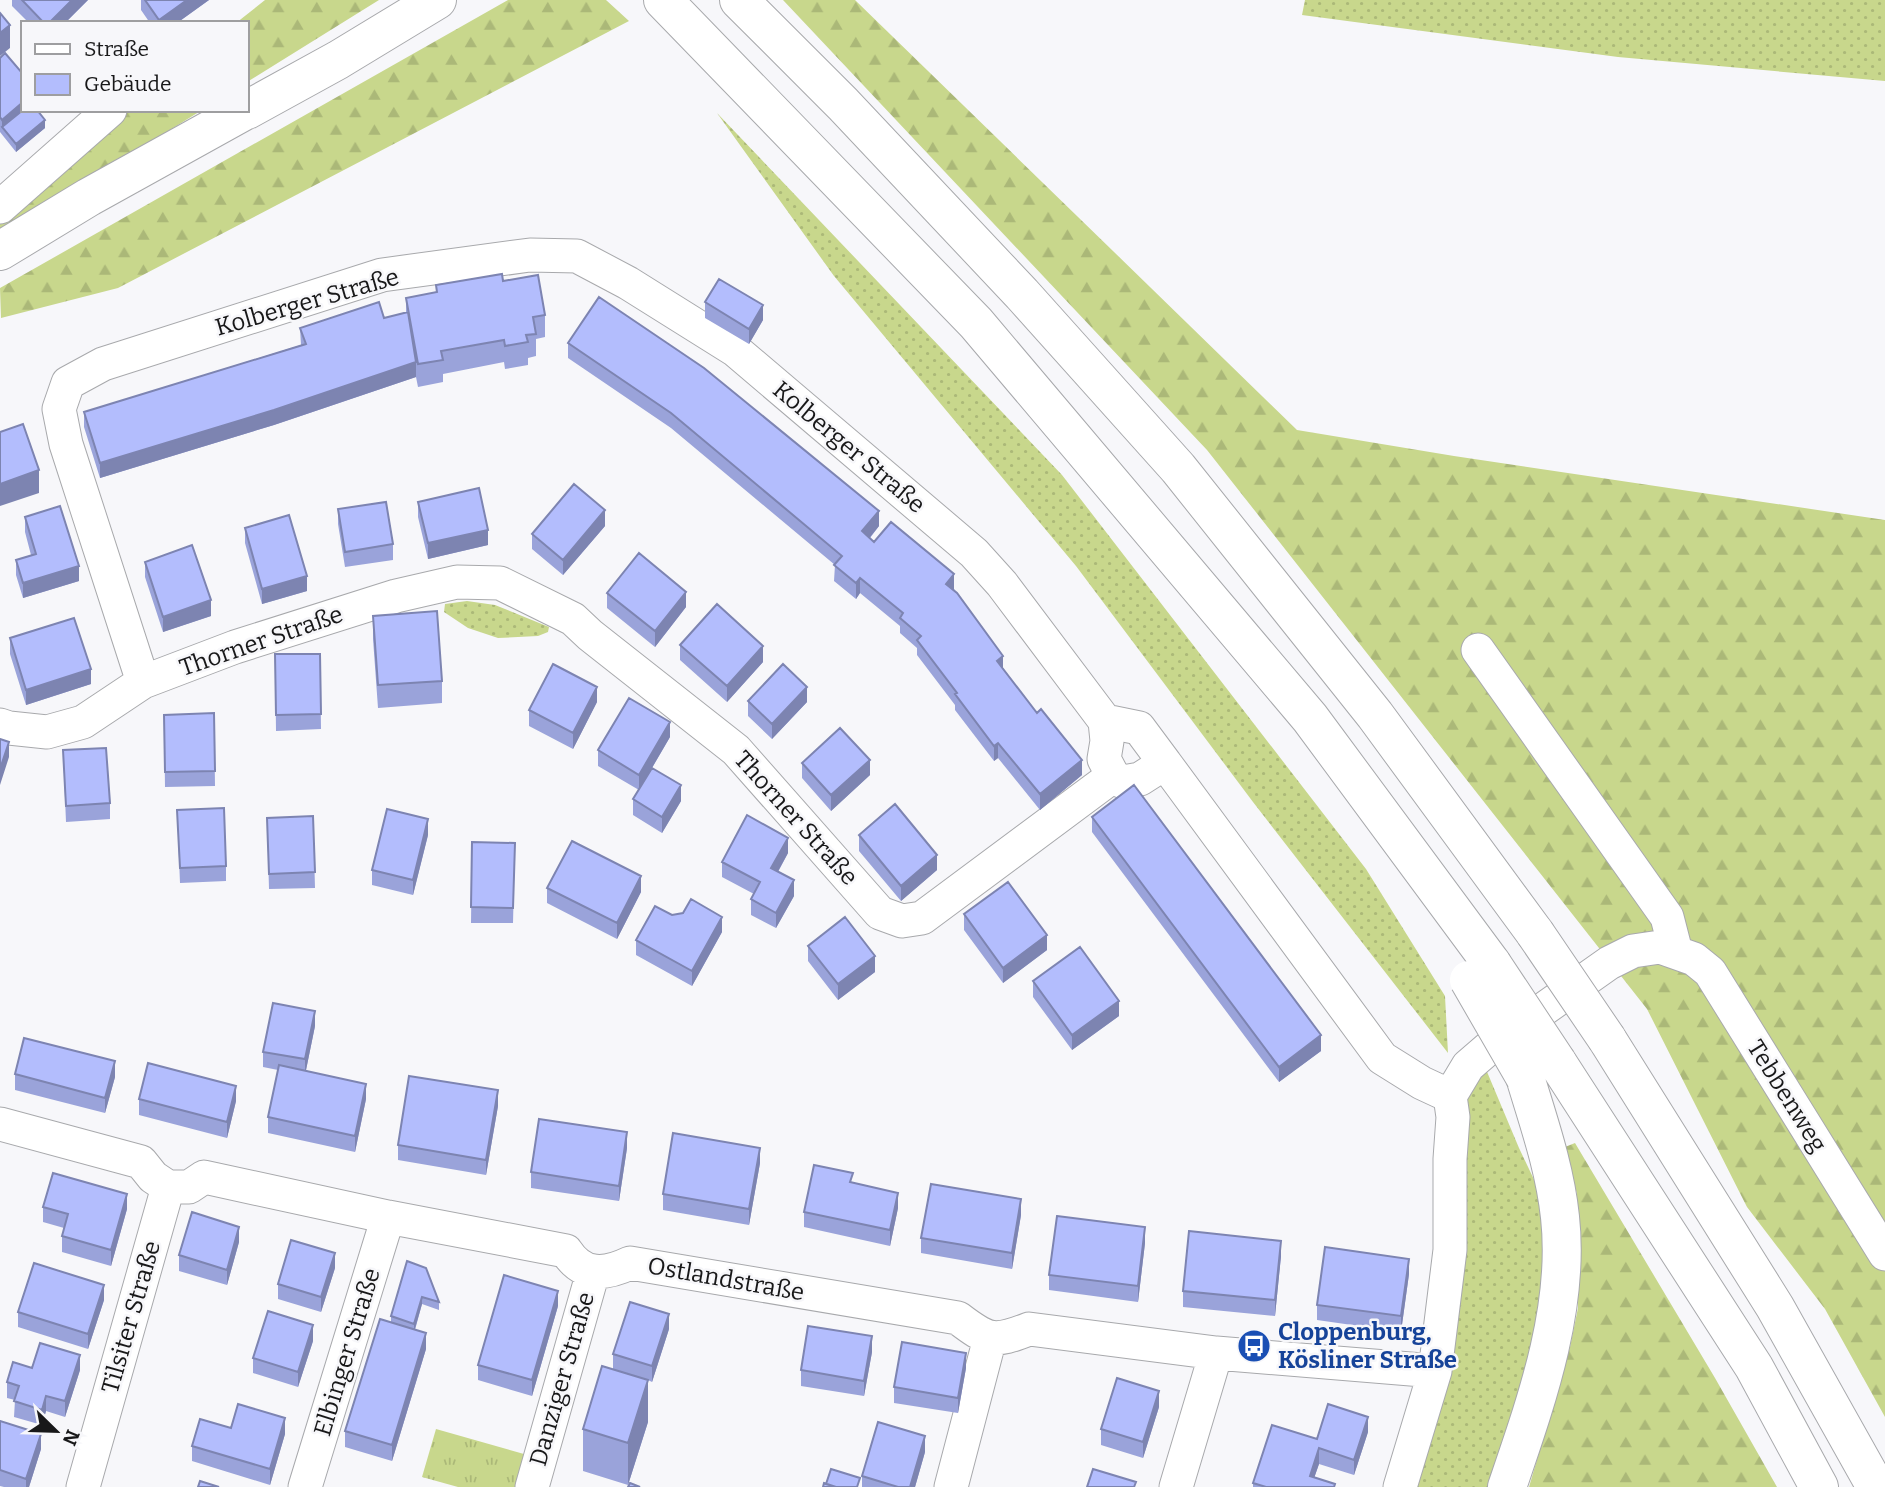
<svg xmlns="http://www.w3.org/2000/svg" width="1885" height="1487" font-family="Bitter,serif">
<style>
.grass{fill:url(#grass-dots)}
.forest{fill:url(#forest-firs)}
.park{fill:url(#park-tufts)}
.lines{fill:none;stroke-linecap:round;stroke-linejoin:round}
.minor-casing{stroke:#a8a9ac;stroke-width:35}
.tertiary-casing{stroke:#a8a9ac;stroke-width:40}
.trunk-casing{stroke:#a8a9ac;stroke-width:40}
.minor{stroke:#fff;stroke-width:33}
.tertiary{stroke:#fff;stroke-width:38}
.trunk{stroke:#fff;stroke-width:38}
.trunk-bridge-casing{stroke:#a8a9ac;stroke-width:40;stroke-linecap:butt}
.trunk-bridge{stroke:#fff;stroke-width:38}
.wall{fill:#9aa3da}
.shaded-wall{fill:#7d84b1}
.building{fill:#b3bdfd;stroke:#7d84b1;stroke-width:2}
.labels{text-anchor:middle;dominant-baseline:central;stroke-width:5;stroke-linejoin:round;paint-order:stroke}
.street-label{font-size:24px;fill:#181819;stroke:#f7f7fa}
.transit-label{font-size:24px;font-weight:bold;fill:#164399;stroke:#f7f7fa;text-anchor:start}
</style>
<defs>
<pattern id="grass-dots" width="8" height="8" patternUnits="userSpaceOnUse" patternTransform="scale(1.75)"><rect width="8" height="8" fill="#c8d78c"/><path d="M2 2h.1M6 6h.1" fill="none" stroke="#abb878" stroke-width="1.8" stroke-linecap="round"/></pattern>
<pattern id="forest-firs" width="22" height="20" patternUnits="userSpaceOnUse" patternTransform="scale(1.75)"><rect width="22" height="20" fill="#c8d78c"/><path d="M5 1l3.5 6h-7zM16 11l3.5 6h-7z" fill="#abb878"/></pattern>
<pattern id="park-tufts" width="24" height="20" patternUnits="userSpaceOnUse" patternTransform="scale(1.75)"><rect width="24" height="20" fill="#c8d78c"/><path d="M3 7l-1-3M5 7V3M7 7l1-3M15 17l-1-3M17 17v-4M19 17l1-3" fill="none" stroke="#abb878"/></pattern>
</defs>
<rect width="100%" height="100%" fill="#f7f7fa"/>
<path class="grass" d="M1305,0h580v81l-267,-24 -316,-42z
M717,113l345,362 304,394 79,127 3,57 -195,-251 -177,-236 -242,-290z
M467,601l28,4 54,22 -1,5 -10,4 -40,2 -30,-10 -24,-16 1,-8z
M1485,1067l34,81 28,59 -5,122 -49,158h-76l46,-386z"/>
<path class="forest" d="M265,0h114l-132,82v-59h-11z
M508,0h98l23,21 -511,267 -117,30 -1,-30z
M783,0h72l442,430 157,26 431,64v897l-60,-108 -78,-102 -100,-198 -440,-559z
M123,110h79l-202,126v-26z
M1575,1143l140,235 62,109h-248l41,-140 8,-39 -1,-114 -12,-47z"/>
<path class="park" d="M436,1429l95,27 -9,31h-64l-36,-10z"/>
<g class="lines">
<defs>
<path id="minor" d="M0,207l110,-97
M1478,650l189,267 9,35
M143,682l-77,-238 -7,-35 9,-26 35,-19 279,-89 148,-20 47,1 51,27 107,67 239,203 28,31 103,137 34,7 26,35
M1105,721l2,20 -3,18 9,17
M0,725l9,3 38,4 36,-10 60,-40 92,-35 161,-51 61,-14 43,1 73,36 17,16 146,115 144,163 22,8 20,-3 191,-142 10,6 17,-3 25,-16 217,295 40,25 28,13
M1450,1096l18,-30 22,-19 119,-84 24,-12 27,-4 34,12 16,13 175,282
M0,1124l141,38 12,15 15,10h21l15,-10 184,40 178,34c17,26 39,24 64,12l328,55c30,23 36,25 71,11l187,24 219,18
M83,1487l85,-300
M305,1487l83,-270
M532,1487l61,-215
M951,1487l39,-149
M1176,1487l40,-134
M1400,1487l35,-116 15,-121v-91l3,-42 -3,-21"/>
<path id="tertiary" d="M247,110l91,-50 99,-60
M0,251l89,-54 157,-87"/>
<path id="trunk" d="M663,0l313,323 334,395 182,246
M739,0l104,104 179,190 156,174 197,247 160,218
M1607,1039l168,268 101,180
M1557,1062l197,305 65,120
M1507,1487c29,-85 63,-179 53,-270 -5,-48 -21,-94 -35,-140"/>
</defs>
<use href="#minor" class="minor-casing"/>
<use href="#tertiary" class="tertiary-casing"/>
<use href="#trunk" class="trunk-casing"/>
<use href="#minor" class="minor"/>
<use href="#tertiary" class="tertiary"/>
<use href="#trunk" class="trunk"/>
<defs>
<path id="trunk-bridge" d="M1535,933l72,106
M1492,964l65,98
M1469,980l56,97"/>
</defs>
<use href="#trunk-bridge" class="trunk-bridge-casing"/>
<use href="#trunk-bridge" class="trunk-bridge"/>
</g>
<path class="wall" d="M12,0h76l-23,23h-36l-17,-17z
M141,0h68l-32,23h-27l-9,-13z
M0,58l23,52 22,18 -29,24 -16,-20z
M503,281l42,34v22l-9,2v17l-8,2v7l-23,4 -1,-7 -61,12v8l-25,5 -2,-10 -142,48 -174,53 -16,-51v-15l217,-67 -1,-17 84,-10 22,-5v-15l30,-5v-8z
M705,302l58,18 -14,24 -44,-26z
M568,343l311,183 -9,12 4,4 80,47 49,79 79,107 -42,35 -42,-52 -4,3 -39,-51v-5l-38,-50v-7l-17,-15v-7l-40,-33 -4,6 -22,-18 1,-16 -164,-137 -103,-70z
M418,502l70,43 -60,14 -10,-42z
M338,509l55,35v16l-48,7 -7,-43z
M25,517l54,64 -56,17 -7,-23v-15l15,-5 -6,-23z
M605,526l-42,49 -31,-26v-15z
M245,528l62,63 -45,13 -17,-61z
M145,562l66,54 -48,16 -18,-55z
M607,593l79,14 -31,40 -48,-39z
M373,616l69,65v22l-64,5 -5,-69z
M10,638l81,46 -65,21 -16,-51z
M680,645l83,17 -36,40 -47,-42z
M275,654h45l1,75 -45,2z
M748,701l59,1 -35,37 -24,-23z
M597,702l-24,47 -44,-23v-16z
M214,713l1,73 -50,1 -1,-72z
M670,737l-18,31 29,33 -19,32 -29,-18v-16l6,-9 -41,-24v-16z
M63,750l47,53v16l-44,3z
M802,763l68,12 -39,36 -29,-33z
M177,810l49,56v15l-46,2z
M313,816l2,72 -46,1 -2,-71z
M1092,817l229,234 -42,31 -187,-250z
M428,835l-15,60 -41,-10v-15z
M859,835l78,35 -36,31 -42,-50z
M472,842l43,1 -2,80h-42z
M788,853l-10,19 16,24 -18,32 -25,-13v-16l3,-5 -32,-17v-15z
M547,888l94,4 -24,47 -70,-36z
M964,914l83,36 -44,33 -39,-53z
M672,915l50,17 -30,54 -56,-31v-15z
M808,946l67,26 -37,28 -30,-39z
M1033,981l86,35 -47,34 -39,-53z
M315,1026l-9,44 60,29 -11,53 -87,-19v-16l10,-47 -15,-3v-15z
M15,1074l100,3 -10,36 -90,-23z
M139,1099l97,2 -9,37 -88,-23z
M498,1106l-12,69 -88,-15v-15z
M627,1148l-8,53 -88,-13v-16z
M760,1163l-11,62 -86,-15v-16z
M853,1183l45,25 -8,38 -86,-19v-15z
M43,1207l84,2 -16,57 -49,-14v-16l2,-8 -21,-6z
M1021,1215l-9,54 -91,-16v-15z
M239,1242l-12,43 -48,-14v-16z
M1145,1243l-7,59 -89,-12v-15z
M1281,1256l-6,60 -92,-9v-16z
M407,1261l32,41v8l-17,-6 -7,26 11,19 -34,112 -47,-14v-16l46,-109v-6z
M335,1268l-14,44 -43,-13v-15z
M1409,1274l-8,58 -84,-12v-15z
M104,1300l-16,49 -70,-22v-15z
M558,1306l-26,90 -54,-16v-15z
M669,1329l-17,53 -4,-2v42l-20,63 -45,-14v-42l30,-60v-15z
M313,1341l-15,46 -45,-14v-15z
M872,1352l-8,44 -63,-10v-16z
M966,1368l-8,45 -64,-10v-16z
M80,1370l-15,47 -19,-6 -4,14 -28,-8 1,-17 -8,-2v-16z
M1159,1407l-16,51 -42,-13v-16z
M0,1421l41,28 -12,38h-25l-4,-1z
M231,1428l54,6 -15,51 -78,-24v-15z
M1368,1432l-14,43 -35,-11 -5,14 21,9h-82v-4l64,-44z
M925,1452l-10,35h-53v-11z"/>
<path class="shaded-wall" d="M72,0h16l-23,23h-16z
M187,0h22l-32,23h-18v-3z
M10,25v23l-10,8v-23z
M23,102v8l-21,17v-7z
M45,120v8l-29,24v-8z
M763,305v15l-14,24v-15z
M416,362v15l-142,48 -174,53v-15z
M39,470v23l-39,13v-22z
M605,510v16l-42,49v-15z
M879,511v15l-17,21v-16z
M488,530v15l-60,14v-16z
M79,566v15l-56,17v-15z
M954,574v15l-8,10v-15z
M307,576v15l-45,13v-15z
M860,578v15l-4,6v-16z
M686,592v15l-31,40v-16z
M211,600v16l-48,16v-15z
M763,646v16l-36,40v-16z
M1003,656v15l-6,-10z
M91,669v15l-65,21v-15z
M597,687v15l-24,47v-16z
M807,687v15l-35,37v-15z
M670,722v15l-31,53v-15z
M9,742v15l-9,28v-16z
M998,743v15l-4,3v-15z
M870,760v15l-39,36v-16z
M1082,760v15l-42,35v-16z
M681,785v16l-19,32v-16z
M428,819v16l-15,60v-15z
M788,838v15l-17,31v-16z
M937,855v15l-36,31v-15z
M641,876v16l-24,47v-16z
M794,880v16l-18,32v-15z
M722,917v15l-30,54v-15z
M1047,935v15l-44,33v-15z
M875,956v16l-37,28v-16z
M1119,1001v15l-47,34v-15z
M315,1011v15l-10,49v-16z
M1321,1035v16l-42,31v-15z
M115,1061v16l-10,36v-15z
M366,1084v15l-11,53v-16z
M236,1086v15l-9,37v-16z
M498,1090v16l-12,69v-15z
M627,1132v16l-8,53v-15z
M760,1148v15l-11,62v-16z
M898,1193v15l-8,38v-16z
M127,1194v15l-16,57v-16z
M1021,1199v16l-9,54v-16z
M239,1227v15l-12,43v-15z
M1145,1227v16l-7,59v-16z
M1281,1241v15l-6,60v-16z
M335,1253v15l-14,44v-15z
M1409,1259v15l-8,58v-16z
M104,1285v15l-16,49v-15z
M558,1291v15l-26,90v-16z
M422,1297v7l-8,28v-8z
M669,1314v15l-17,53v-16z
M313,1325v16l-15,46v-15z
M426,1333v16l-34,112v-16z
M872,1336v16l-8,44v-15z
M966,1353v15l-8,45v-15z
M80,1355v15l-15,47v-16z
M648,1380v42l-20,63v-42z
M1159,1391v16l-16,51v-16z
M46,1396v15l-4,14v-15z
M1368,1417v15l-14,43v-15z
M285,1418v16l-15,51v-16z
M41,1434v15l-12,38h-3v-8z
M925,1436v16l-10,35h-5z
M1319,1448v16l-8,23 -1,-11z"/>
<path class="building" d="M22,0h50l-23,23h-5z
M145,0h42l-28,20z
M0,13l10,12 -10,8z
M5,53l18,21v28l-21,18 -2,-3v-59z
M23,110h14l8,10 -29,24 -14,-17z
M502,274l1,7 35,-6 7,40 -12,2 3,17 -10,1 2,7 -23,4 -1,-6 -63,11 2,9 -25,4 -12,-66 31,-6 -1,-7z
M719,279l44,26 -14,24 -44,-27z
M599,297l105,71 175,143 -17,20 12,11 17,-20 63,52 -8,10 11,9 46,63 -6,5 40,52 4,-4 41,51 -42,34 -42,-51 -4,3 -39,-52 2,-1 -40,-53 4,-4 -21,-18 3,-5 -43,-35 -4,5 -22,-18 8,-9 -171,-143 -103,-70z
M379,302l5,16 24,-6 8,50 -142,48 -174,53 -16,-51 222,-68 -6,-16z
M23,424l16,46 -39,14v-52z
M574,484l31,26 -42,50 -31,-26z
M479,488l9,42 -60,13 -10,-41z
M386,502l7,42 -48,8 -7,-43z
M60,506l19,60 -56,17 -7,-23 20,-6 -11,-37z
M289,515l18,61 -45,13 -17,-61z
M192,545l19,55 -48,17 -18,-55z
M639,553l47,39 -31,39 -48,-38z
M717,604l46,42 -36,40 -47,-41z
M437,611l5,70 -64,4 -5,-69z
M74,618l17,51 -65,21 -16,-52z
M275,654h45l1,60 -45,1z
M553,664l44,23 -24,46 -44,-23z
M783,664l24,23 -35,37 -24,-23z
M629,698l41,24 -31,53 -41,-25z
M214,713l1,58 -50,1 -1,-57z
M840,728l30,32 -39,35 -29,-32z
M0,739l9,3 -9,27z
M106,748l4,55 -44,3 -3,-56z
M652,768l29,17 -19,32 -29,-18z
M1134,785l187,250 -42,32 -187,-250z
M895,804l42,51 -36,31 -42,-51z
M224,808l2,58 -46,2 -3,-58z
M387,809l41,10 -15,61 -41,-10z
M747,815l41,23 -17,30 23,12 -18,33 -25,-14 9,-17 -38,-20z
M313,816l2,56 -46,2 -2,-56z
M572,841l69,35 -24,47 -70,-35z
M472,842l43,1 -2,65 -42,-1z
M1008,882l39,53 -44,33 -39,-54z
M691,899l31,18 -30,54 -56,-31 19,-34 17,9 11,-2z
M845,917l30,39 -37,28 -30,-38z
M1080,947l39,54 -47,34 -39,-54z
M273,1003l42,8 -10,48 -42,-7z
M24,1038l91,23 -10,37 -90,-24z
M148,1063l88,23 -9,36 -88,-23z
M279,1065l87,19 -11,52 -87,-19z
M409,1076l89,14 -12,70 -88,-15z
M539,1119l88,13 -8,54 -88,-14z
M673,1133l87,15 -11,61 -86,-15z
M814,1165l39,8 -3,9 48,11 -8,37 -86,-18z
M53,1173l74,21 -16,56 -49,-14 6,-22 -25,-7z
M931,1184l90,15 -9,54 -91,-15z
M192,1212l47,15 -12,43 -48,-15z
M1057,1216l88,11 -7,59 -89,-11z
M1189,1231l92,10 -6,59 -92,-9z
M291,1240l44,13 -14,44 -43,-13z
M1325,1247l84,12 -8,57 -84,-11z
M407,1261l19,7 13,34 -17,-5 -8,27 -23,-8z
M34,1263l70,22 -16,49 -70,-22z
M504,1275l54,16 -26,89 -54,-15z
M630,1302l39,12 -17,52 -39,-12z
M268,1311l45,14 -15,47 -45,-14z
M380,1319l46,14 -34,112 -47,-14z
M808,1326l64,10 -8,45 -63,-11z
M902,1342l64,11 -8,45 -64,-11z
M40,1343l40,12 -15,46 -19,-5 -4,14 -28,-9 5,-15 -12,-4 6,-20 19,6z
M602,1366l46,14 -20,63 -45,-14z
M1117,1378l42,13 -16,51 -42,-13z
M238,1404l47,14 -15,51 -78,-23 8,-27 31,9z
M1328,1404l40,13 -14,43 -35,-12 -9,28 25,8 -1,3h-68l-13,-4 19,-58 45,14z
M0,1421l41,13 -15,45 -26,-9z
M878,1422l47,14 -15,51h-12l-36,-11z
M831,1469l29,9 -3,9h-21l-10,-3z
M1093,1469l43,13 -2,5h-47z
M200,1481l19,6h-21z
M630,1483l10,4h-12z
M824,1483l12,4h-13z"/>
<defs>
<symbol id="bus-disc" viewBox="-11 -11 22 22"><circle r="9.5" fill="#1a4fb4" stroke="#f7f7fa"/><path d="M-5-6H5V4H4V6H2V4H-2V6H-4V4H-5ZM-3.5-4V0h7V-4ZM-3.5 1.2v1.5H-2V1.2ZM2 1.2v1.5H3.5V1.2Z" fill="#fff"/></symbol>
</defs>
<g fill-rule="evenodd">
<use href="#bus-disc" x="1235" y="1327" width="38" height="38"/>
</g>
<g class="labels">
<g class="street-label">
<text transform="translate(307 302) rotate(-16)">Kolberger Straße</text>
<text transform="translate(849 447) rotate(40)">Kolberger Straße</text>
<text transform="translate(261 641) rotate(-19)">Thorner Straße</text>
<text transform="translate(796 818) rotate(48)">Thorner Straße</text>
<text transform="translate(1787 1096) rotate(58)">Tebbenweg</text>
<text transform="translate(726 1279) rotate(10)">Ostlandstraße</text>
<text transform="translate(131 1317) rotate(-74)">Tilsiter Straße</text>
<text transform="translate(347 1352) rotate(-73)">Elbinger Straße</text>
<text transform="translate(562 1379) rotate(-74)">Danziger Straße</text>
</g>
<g class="transit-label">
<text x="1278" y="1332">Cloppenburg,<tspan x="1278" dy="28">Kösliner Straße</tspan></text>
</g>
</g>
<rect x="21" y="21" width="228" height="91" fill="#f7f7fa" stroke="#9e9ea0" stroke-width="2"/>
<rect x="35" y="44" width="35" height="10" fill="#ffffff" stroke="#9e9ea0" stroke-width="2"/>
<text x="84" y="56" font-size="21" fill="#181819">Straße</text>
<rect x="35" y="74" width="35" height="21" fill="#b3bdfd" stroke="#9e9ea0" stroke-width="2"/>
<text x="84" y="91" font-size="21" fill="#181819">Gebäude</text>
<g transform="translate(56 1431) rotate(113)" stroke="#f7f7fa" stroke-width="5" paint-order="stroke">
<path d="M0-5L12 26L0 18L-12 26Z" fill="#181819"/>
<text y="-10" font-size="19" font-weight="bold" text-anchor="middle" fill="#181819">N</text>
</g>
</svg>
